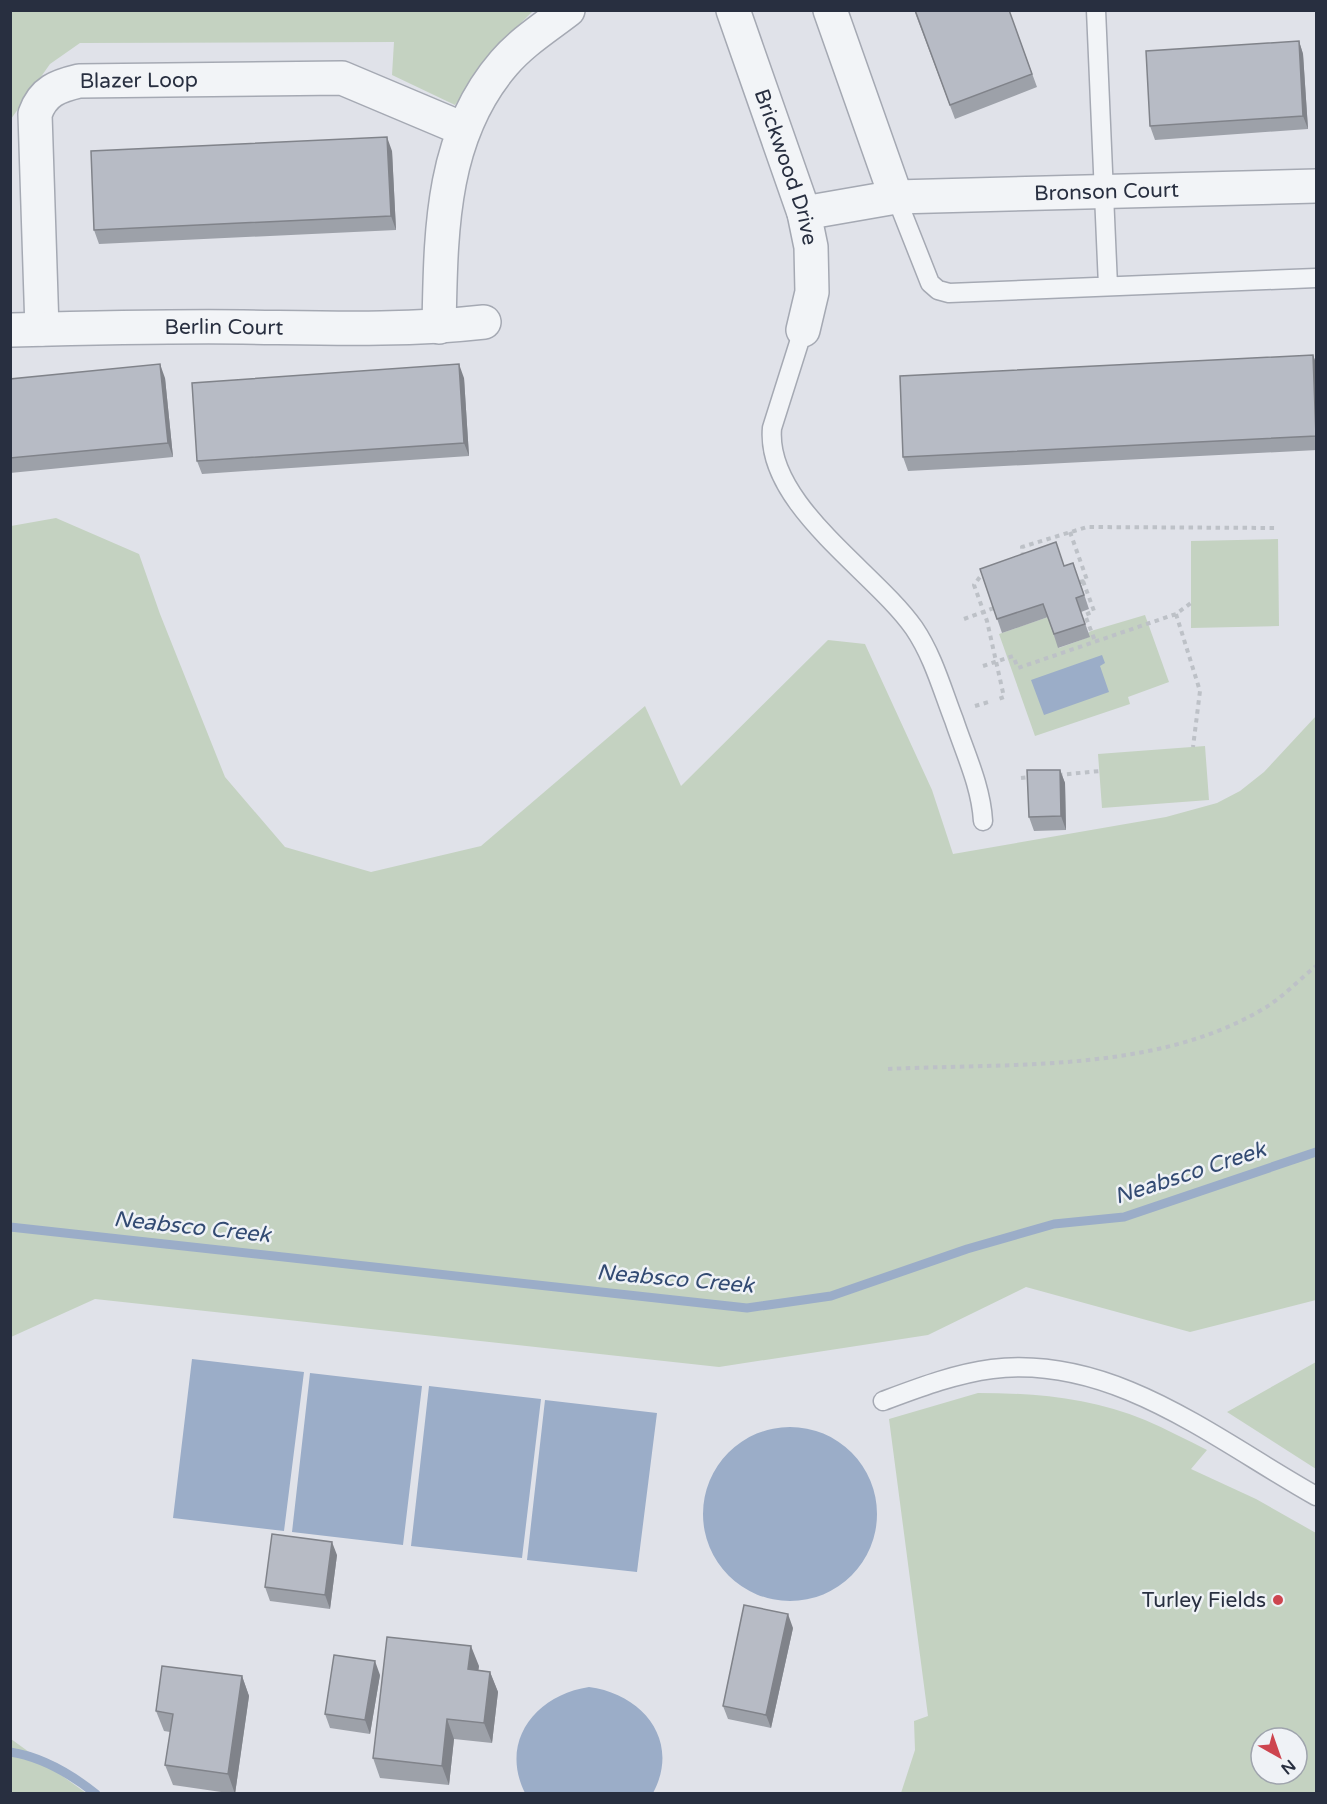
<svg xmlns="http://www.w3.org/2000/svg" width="1327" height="1804" font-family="'Varela Round',sans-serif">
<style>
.green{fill:#c4d2c1;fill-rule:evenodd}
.water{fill:#9badc8}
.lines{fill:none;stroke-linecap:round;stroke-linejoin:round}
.stream{stroke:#9badc8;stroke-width:9}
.service-casing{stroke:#a5a9b3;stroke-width:21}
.minor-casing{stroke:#a5a9b3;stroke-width:36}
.path{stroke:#bdc1c7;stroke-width:4;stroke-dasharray:4.5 4.5;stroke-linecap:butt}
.service{stroke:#f2f4f7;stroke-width:18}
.minor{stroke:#f2f4f7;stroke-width:33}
.wall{fill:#9da1a9}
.shaded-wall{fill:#80838a}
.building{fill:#b7bbc5;stroke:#80838a;stroke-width:1.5}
.poi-dot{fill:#cd454f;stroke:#eff2f6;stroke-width:2}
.labels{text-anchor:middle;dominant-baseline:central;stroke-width:5;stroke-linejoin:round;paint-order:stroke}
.street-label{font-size:21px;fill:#282f40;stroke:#eff2f6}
.poi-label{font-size:21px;fill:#282f40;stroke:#eff2f6;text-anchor:end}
.water-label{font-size:22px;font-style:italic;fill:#334b73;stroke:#eff2f6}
</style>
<rect width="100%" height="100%" fill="#e0e2e9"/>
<path class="green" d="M11,11h522l-39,39 -39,55 -63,-30 2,-33 -314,1 -30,21 -39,55z
M56,518l83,36 21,60 65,163 60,70 86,25 110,-26 164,-140 36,80 147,-146 37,4 67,146 21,64 213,-37 51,-14 23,-12 24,-19 52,-56v584l-126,32 -164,-45 -98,48 -209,32 -624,-68 -84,38v-811z
M1278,539l1,87 -88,2v-87z
M1145,615l24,67 -41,15 2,7 -95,32 -36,-102 49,-17 11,31 30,-11 -1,-4 3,-2z
M1205,746l4,54 -107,8 -4,-54z
M1316,1362v107l-89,-57z
M978,1393c57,0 114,5 167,27 21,9 42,20 62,30l-16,19 65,30 60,34v260h-415l14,-43 -1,-29 14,-5 -39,-297zM1261,1738h36v36h-36z
M11,1739l75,54h-75z"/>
<path class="water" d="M1102,655l3,8 -5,3 9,26 -65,23 -13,-35z
M192,1359l112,13 -20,159 -111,-13z
M310,1373l112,13 -19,159 -111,-13z
M429,1386l112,13 -19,159 -111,-12z
M545,1400l112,13 -20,159 -110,-12z
M703 1514a87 87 0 1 1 174 0a87 87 0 1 1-174 0Z
M589,1687c54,7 92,54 64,106h-128c-26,-52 11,-98 64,-106z"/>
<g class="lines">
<path class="stream" d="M10,1227l737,81 84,-12 136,-47 87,-25 70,-7 192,-65
M10,1752c33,5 61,22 86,42"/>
<defs>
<path id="service" d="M1096,10l12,276
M896,197l34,86 8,7 11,3 367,-15
M803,330l-31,98c-7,76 102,143 142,200 19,28 28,61 40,92 11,33 27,66 29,101
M883,1401c35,-13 71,-27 109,-32 121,-15 224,71 324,127"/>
<g id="minor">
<path id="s1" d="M733,10l71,203 7,34 1,45 -9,38"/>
<path d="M830,10l66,187"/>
<path id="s2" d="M804,213l92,-16 420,-11"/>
<path d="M439,327c2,-93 1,-190 65,-264 18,-21 42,-36 64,-53"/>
<path id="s3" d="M42,329l-7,-215c8,-23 23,-28 44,-33l263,-3 121,51"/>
<path id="s4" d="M10,330c78,-2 155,-4 233,-3 81,1 161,4 241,-5"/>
</g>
</defs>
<use href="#service" class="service-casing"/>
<use href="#minor" class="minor-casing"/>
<path class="path" d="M1070,532l17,48 -7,2
M1021,555l3,-1 -2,-7 65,-20 189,1
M985,570l-11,15 13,36 17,76 -8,3
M1083,581l11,30 -9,4 10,26
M1176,614l24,77 -7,56
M964,619l30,-11
M983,666l30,-10 5,12 158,-54 15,-11
M975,706l17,-5
M1058,775l42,-4
M1021,778l9,-1
M888,1069c121,-6 268,4 375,-60 19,-11 36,-29 53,-43"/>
<use href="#service" class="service"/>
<use href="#minor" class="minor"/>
</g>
<path class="wall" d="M914,10h95l28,77 -82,32z
M1299,41l4,13 5,75 -153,11 -5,-14z
M392,151l4,79 -297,14 -5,-14z
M1313,355l4,11v84l-409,21 -5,-14z
M165,378l8,79 -163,16v-94z
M464,378l5,78 -267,18 -5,-13z
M1065,566l15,16 9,27 -8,3 9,25 -32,11 -10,-31 -46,16 -22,-64z
M1060,770l5,13 1,47 -32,1 -5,-14z
M337,1555l-7,54 -60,-8 -5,-14z
M793,1628l-22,100 -43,-9 -5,-13z
M479,1666l-1,4 12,2 8,20 -6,51 -38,-4 -5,46 -69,-7 -7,-20z
M380,1675l-10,59 -40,-6 -5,-14z
M242,1676l7,20 -14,98 -62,-9 -8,-20 5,-33 -6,-1 -8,-20z"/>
<path class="shaded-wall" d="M1299,41l4,13 5,75 -5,-13z
M387,137l5,14 4,79 -5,-14z
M1313,355l4,11v72l-1,-2z
M160,364l5,14 8,79 -5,-14z
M459,364l5,14 5,78 -5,-13z
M1060,770l5,13 1,47 -5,-14z
M332,1542l5,13 -7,54 -5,-14z
M788,1614l5,14 -22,100 -5,-13z
M471,1646l8,20 -3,23 -8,-20z
M375,1661l5,14 -10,59 -5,-14z
M490,1672l8,20 -6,51 -8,-20z
M242,1676l7,20 -14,98 -7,-20z
M447,1719l7,20 -5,46 -7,-19z"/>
<path class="building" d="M915,10h94l23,64 -82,31z
M1299,41l4,75 -153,10 -4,-75z
M387,137l4,79 -297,14 -3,-79z
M1313,355l3,81 -413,21 -3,-81z
M160,364l8,79 -158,15v-79z
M459,364l5,79 -267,18 -5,-78z
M1056,542l8,24 9,-3 2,6 9,26 -8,3 9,26 -31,10 -11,-30 -46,15 -17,-50z
M1027,770h33l1,46 -32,1z
M272,1534l60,8 -7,53 -60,-8z
M744,1605l44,9 -22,101 -43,-9z
M387,1637l84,9 -3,23 22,3 -6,51 -37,-4 -5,47 -69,-8z
M334,1655l41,6 -10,59 -40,-6z
M162,1666l80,10 -14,98 -63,-9 8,-51 -17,-3z"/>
<circle class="poi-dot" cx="1278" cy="1600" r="6"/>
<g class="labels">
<g class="street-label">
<text stroke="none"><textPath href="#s3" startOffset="333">Blazer Loop</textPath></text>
<text stroke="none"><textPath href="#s1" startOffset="166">Brickwood Drive</textPath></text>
<text stroke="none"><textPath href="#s2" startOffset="304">Bronson Court</textPath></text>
<text stroke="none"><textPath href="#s4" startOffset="214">Berlin Court</textPath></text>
</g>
<g class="poi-label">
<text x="1266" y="1600">Turley Fields</text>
</g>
<g class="water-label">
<text transform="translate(1190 1173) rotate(-18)">Neabsco Creek</text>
<text transform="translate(192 1227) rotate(6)">Neabsco Creek</text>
<text transform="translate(675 1279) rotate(5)">Neabsco Creek</text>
</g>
</g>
<rect width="1327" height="1804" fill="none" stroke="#282f40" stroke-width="24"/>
<g transform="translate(1279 1756) rotate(140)"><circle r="28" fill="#eff2f6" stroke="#9fa4ad" stroke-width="1.5"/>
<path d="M0-4.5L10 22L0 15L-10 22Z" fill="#cd454f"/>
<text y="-9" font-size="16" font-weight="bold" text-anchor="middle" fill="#282f40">N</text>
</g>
</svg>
